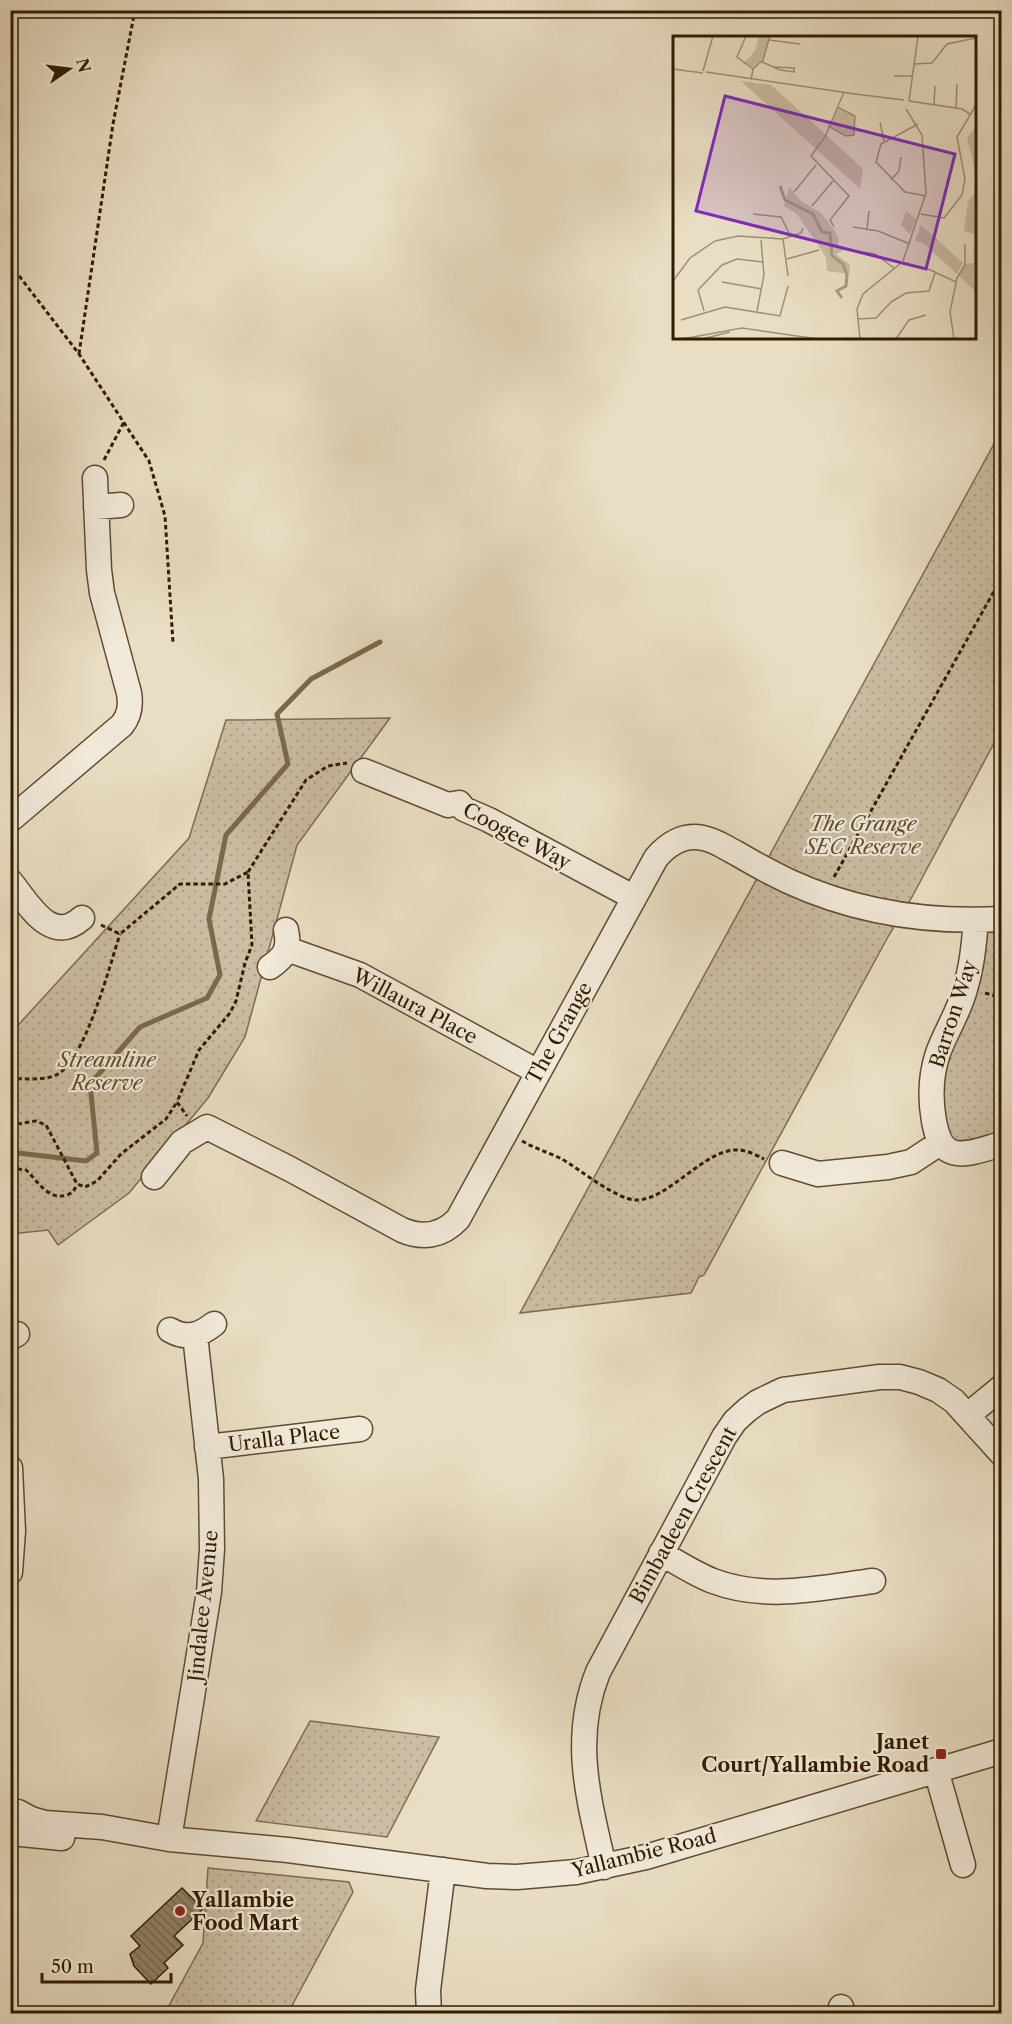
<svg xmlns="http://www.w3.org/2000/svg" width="1012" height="2024" font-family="'Libre Caslon Text',serif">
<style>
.park{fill:url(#park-dots);stroke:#7e6c52;stroke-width:1.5}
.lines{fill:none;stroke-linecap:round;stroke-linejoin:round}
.stream{stroke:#7a694d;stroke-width:5}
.building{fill:url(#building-back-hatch);stroke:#311c00;stroke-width:1.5}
.minor-casing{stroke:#5f4c31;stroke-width:27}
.path{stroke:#311c00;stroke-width:3;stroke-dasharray:4.5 3;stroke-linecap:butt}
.minor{stroke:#f1ead9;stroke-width:24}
.poi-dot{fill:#8f2418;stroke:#f1ead9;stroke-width:2}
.labels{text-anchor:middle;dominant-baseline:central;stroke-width:4.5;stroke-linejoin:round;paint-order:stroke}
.park-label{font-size:20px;font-style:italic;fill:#5f4c31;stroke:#f1ead9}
.street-label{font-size:20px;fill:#311c00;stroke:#f1ead9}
.poi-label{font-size:20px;font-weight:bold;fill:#311c00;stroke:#f1ead9;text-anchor:end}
.inset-river{fill:none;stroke:#aa9c81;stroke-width:3}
.inset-road{fill:none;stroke:#9f9076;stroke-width:1.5}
.view{fill:#7b2cbf;fill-opacity:0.15;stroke:#7b2cbf;stroke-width:3}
.inset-edge{fill:none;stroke:#311c00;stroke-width:3}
</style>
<defs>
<pattern id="park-dots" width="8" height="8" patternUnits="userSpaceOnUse" patternTransform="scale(1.5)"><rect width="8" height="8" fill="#cabda3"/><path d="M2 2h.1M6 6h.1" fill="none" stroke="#aea28b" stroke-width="1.8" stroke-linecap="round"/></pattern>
<pattern id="building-back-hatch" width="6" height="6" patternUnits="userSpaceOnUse" patternTransform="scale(1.5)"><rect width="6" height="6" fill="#918166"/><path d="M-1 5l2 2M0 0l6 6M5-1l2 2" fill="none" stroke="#776952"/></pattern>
</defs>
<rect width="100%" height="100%" fill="#e9dec4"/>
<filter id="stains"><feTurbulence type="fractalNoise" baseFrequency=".00333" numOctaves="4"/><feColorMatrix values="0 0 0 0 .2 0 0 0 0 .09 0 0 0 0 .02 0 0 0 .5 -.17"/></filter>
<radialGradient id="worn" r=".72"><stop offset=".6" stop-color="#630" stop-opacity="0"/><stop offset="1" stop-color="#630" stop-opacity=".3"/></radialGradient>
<path class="park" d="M1001,431v299l-89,167 -23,38 -185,340 -5,2 -8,16 -171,20z
M390,718l-93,127 -52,192 -37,61 -79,95 -71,52 -10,-15 -37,4 -1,-200 179,-196 37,-118z
M1001,929v208l-46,9 -14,-23 -3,-40 47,-151z
M310,1721l129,16 -52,100 -131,-16z
M208,1868l141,14 4,10 -65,121h-123l38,-70z"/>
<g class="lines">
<path class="stream" d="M10,1157l8,-4 68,8 11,-8 -7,-69 50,-57 67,-29 13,-23 -11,-56 17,-84 62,-71 -11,-50 34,-35 69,-37"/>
</g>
<path class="building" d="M182,1888l21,21 -29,27 9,9 -19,18 4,5 -17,16 -17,-18 -4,-12 10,-8 -9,-10z"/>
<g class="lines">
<defs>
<path id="minor" d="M96,507l25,-2
M364,771l84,34 11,-2 5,6 25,11 144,77
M10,820l112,-95c8,-10 9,-20 7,-32l-27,-100 -3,-23 -4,-92
M10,881c19,23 40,65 72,37
M976,920c-2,24 -4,46 -11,69 -6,23 -19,42 -27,64 -7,21 -8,46 -4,68 2,10 4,23 14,29 14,9 38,-2 54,-6
M287,949l73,26 178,97
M270,967c15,-10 20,-19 16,-37
M782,1163l36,11 70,-7 23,-5 29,-19
M154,1177l28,-35 25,-15 83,42 112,61c21,9 40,6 56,-11l198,-361c12,-14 28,-24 47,-20 12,2 23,10 33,15 17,10 35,20 52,28 67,31 140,42 214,38
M170,1330c17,10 30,5 44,-6
M10,1338l7,-4
M968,1415l34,-28
M207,1447l153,-18
M10,1468l3,63 -3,41
M661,1553c17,10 34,21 52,28 53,20 107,7 160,0
M936,1770l27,95
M18,1812l13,7 14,4 57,4 67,12 119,11 199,26 30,1 59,-5 70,-15 356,-106
M11,1833l51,5
M169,1839l40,-247 3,-43 -1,-70 -16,-144
M604,1867c-15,-68 -33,-127 -6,-195l126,-235 11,-16 12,-11 11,-8 25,-12 97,-13h20l19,5 19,8 16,11 48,53
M841,2007l2,7
M429,2014l-1,-24 15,-120"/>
</defs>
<use href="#minor" class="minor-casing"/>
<path class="path" d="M10,264l69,90 70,107 16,55 8,127
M79,354l34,-230 22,-114
M104,460l20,-38
M248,872l58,-92 22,-14 19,-3
M834,877l168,-300
M101,925l19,9 60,-50h45l23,-12 4,73 -7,18 -9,38 -6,12 -31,37 -22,52 10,14
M985,993l17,5
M10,1079c15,-1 33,2 46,-4 29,-13 54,-111 64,-141
M10,1125l26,-4 10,4 31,59 8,3 12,-6 24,-27 45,-35 11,-17
M522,1141c12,7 25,11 38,17 20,11 55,41 76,42 32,1 69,-52 102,-50 9,0 18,5 26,9
M10,1168l16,2c12,11 22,31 41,25 6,-2 8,-6 10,-11"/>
<use href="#minor" class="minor"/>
</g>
<g class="poi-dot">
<rect x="935" y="1748" width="12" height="12" rx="3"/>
<circle cx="180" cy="1911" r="6"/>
</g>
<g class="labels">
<g class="park-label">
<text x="863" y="824">The Grange<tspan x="863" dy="23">SEC Reserve</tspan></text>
<text x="107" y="1060">Streamline<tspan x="107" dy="23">Reserve</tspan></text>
</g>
<g class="street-label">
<text transform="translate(517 836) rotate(28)">Coogee Way</text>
<text transform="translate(415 1006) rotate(28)">Willaura Place</text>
<text transform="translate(953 1014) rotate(-72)">Barron Way</text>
<text transform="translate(559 1033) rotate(-61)">The Grange</text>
<text transform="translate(284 1438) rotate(-7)">Uralla Place</text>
<text transform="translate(683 1515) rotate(-61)">Bimbadeen Crescent</text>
<text transform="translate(203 1606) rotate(-84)">Jindalee Avenue</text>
<text transform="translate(644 1853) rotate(-14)">Yallambie Road</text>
</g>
<g class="poi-label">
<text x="929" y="1742">Janet<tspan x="929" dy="23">Court/Yallambie Road</tspan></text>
<text x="192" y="1900" text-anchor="start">Yallambie<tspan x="192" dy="23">Food Mart</tspan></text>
</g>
</g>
<g transform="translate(673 36)">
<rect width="303" height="303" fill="#e9dec4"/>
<path d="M303,156v62l-2,-20 -10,-3 4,-29z" fill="#cabda3"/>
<path d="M86,0h11l-7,23 -10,8 -10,-3 12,-13zM68,45l30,4 53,48 39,36 -3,20zM164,73l17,7v19l-6,1 -18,-10zM303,90v49l-9,-37zM116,151l12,14 20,12 14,18 4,9 -2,7 9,2 -10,5 14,11 -1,9 -22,-3 -1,-14 -29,-43 -13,-8zM233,175l10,8 -6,15 -9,-9zM248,189l42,38 -6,11 -34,-31 -8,-2zM300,213h3v43l-17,-16 7,-12 8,-1z" fill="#cabda3"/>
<path class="inset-river" d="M107,150l5,14 28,14 9,18 8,1 2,23 11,8 4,11 -1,11 -9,5 5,7"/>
<path class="inset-road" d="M73,0l-9,21 16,12M96,4l31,4M89,26l18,8 14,2v-4l-20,-1M242,28l17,-1 15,-19 29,-6M0,33l30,4M30,35l10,-35M33,36l149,22M221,40h19M78,44l2,-11 10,-9 7,-24M182,58l49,6M236,65l9,-65M236,65l53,8 8,5M261,69l1,-19M283,72l1,-24M207,86l4,19M245,88l-37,20 -5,18 29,30 21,4M155,90l18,10 8,-1 1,-19 -18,-9M218,144l8,-9 2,-14M121,156l22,-27M139,170l21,-25M80,178l28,3 10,20M248,178l23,4 18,-23 3,-16 -8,-42 19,-32M161,191l-4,-7 19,-24 -38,-40 14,-19 19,-45M180,191l25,4 32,13M194,193l2,-18M110,203l5,37M176,214l26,4 19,14M114,223l32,-9M230,225l23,-68 -4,-58 -16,-26M230,228l23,4 30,14M0,245l17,-23 25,-17 23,-5 45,3 18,-6 2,-5M49,246l40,7M31,275l-6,-21 24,-25 15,-6 26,3M84,275l7,-36 -3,-35M185,283l18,-1 15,-16 15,-9 23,-2 6,-18M8,284l44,-13 55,9 8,-30M9,303l60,-11 76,11M29,303l28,-7M187,303l-3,-30 6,-15 38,-31M223,303l13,-19 17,-5M281,303l-4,-27 7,-34 8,-13v-21"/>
<path class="view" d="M52,60l230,58 -29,115 -230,-58z"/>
<rect width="303" height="303" class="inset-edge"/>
</g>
<rect width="1012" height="2024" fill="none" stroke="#e9dec4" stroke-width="36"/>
<rect x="12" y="12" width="988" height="2000" fill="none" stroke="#311c00" stroke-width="3"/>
<rect x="18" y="18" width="976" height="1988" fill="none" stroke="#311c00" stroke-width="1.5"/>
<g transform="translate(69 69) rotate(76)" stroke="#f1ead9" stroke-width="4.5" paint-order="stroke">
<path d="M0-4.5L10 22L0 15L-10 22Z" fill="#311c00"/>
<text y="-9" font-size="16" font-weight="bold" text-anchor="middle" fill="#311c00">N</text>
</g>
<path d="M42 1973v9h129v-9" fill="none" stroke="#311c00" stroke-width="3"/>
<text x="51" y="1973" font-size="18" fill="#311c00" stroke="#f1ead9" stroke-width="4.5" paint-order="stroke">50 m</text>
<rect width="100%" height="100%" filter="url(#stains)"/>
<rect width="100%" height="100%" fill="url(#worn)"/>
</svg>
